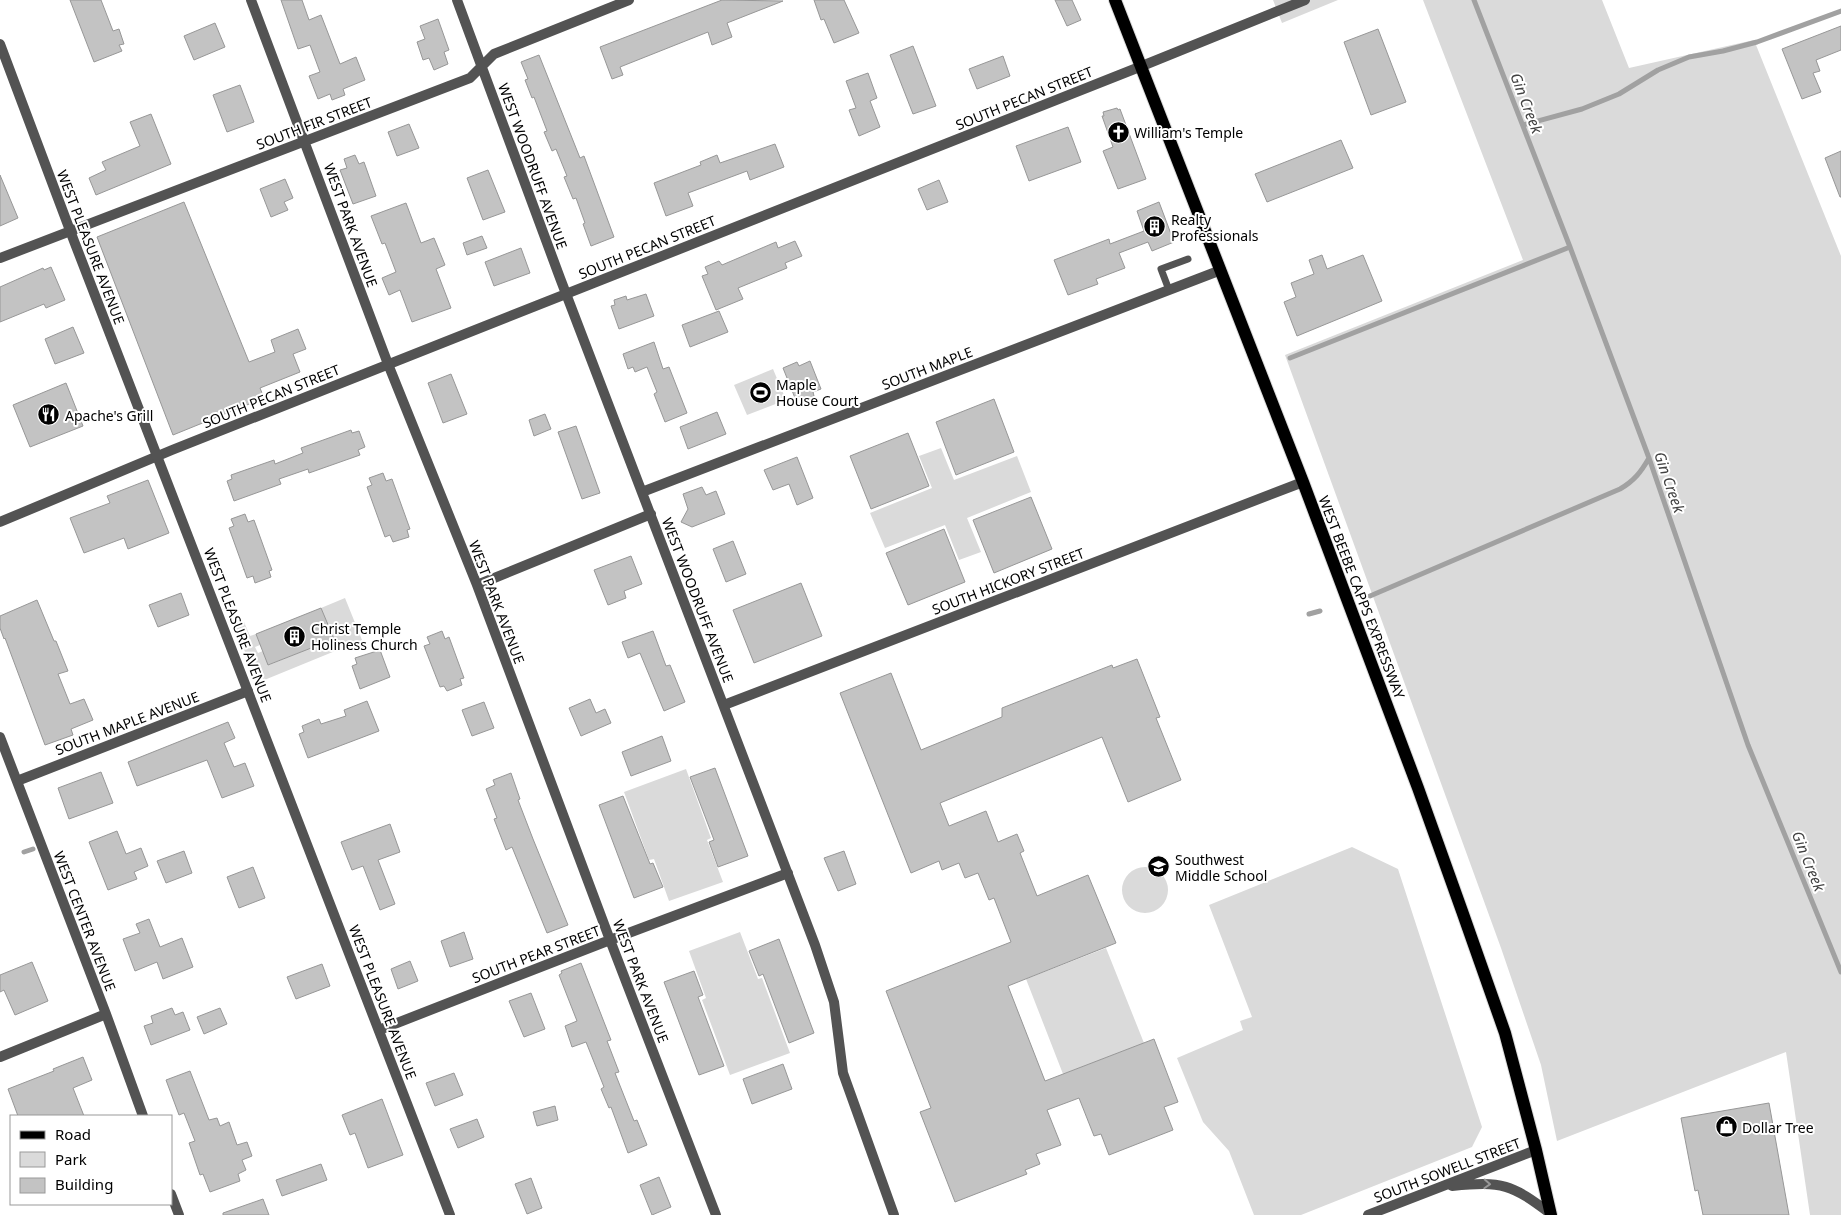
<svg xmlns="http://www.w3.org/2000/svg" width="1841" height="1215" font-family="'Noto Sans',sans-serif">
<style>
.green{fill:#dadada}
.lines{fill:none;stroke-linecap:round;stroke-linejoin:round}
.stream{stroke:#a1a1a1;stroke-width:5}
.building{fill:#c3c3c3;stroke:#979797}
.primary-casing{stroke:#dbdbdb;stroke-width:14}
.service{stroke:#535353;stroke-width:7}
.minor{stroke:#535353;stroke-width:10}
.tertiary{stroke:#535353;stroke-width:10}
.primary{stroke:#000;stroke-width:12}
.oneway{stroke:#989898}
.labels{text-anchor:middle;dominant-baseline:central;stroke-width:4;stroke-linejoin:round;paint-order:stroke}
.street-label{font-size:14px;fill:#000;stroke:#fff}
.poi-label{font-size:14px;fill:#000;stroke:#fff;text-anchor:start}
.water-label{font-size:15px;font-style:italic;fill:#424242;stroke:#fff}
</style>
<rect width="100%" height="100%" fill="#fff"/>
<path class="green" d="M1273,0h65l-56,23z
M1423,0h179l27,68 125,-28 87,216v959h-31l-24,-163 -229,89 -16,-76 -40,-117 -216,-593 238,-95z
M773,369l13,31 -39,15 -13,-30z
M941,448l13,32 63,-24 14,36 -64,26 14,34 -22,8 -14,-35 -60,23 -15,-35 62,-25 -13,-32z
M345,598l17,42 -105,43 -22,-57 9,-4 6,14 6,-2 4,11 -5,2 3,6 5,-2 6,14 64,-26 -12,-31z
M686,769l25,69 -4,2 16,42 -54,19 -15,-42 -5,1 -25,-68z
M1352,847l46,22 84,258 -10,20 -171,68h-47l-25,-64 -26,-29 -26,-64 66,-28 -3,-9 12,-4 -43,-112z
M1122 890a23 23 0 1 1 46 0a23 23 0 1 1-46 0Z
M740,932l18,47 4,-1 28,75 -60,22 -28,-75 4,-2 -17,-47z
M1106,948l38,95 -81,31 -37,-95z"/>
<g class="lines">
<path class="stream" d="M1474,0l96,247 79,211 99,287 93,227
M1523,125l59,-16 37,-15 39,-24 31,-13 34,-6 34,-9 84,-31
M1290,358l280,-111
M1370,596l250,-107c14,-8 21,-17 29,-31
M1309,614l11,-3
M24,852l9,-3"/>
</g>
<path class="building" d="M70,0h31l12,31 6,-2 5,15 -5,1 3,6 -28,11z
M281,0h21l7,20 12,-5 19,49 16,-7 9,23 -22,9 2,6 -13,5 -2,-6 -12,5 -9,-23 11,-4 -10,-27 -12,4z
M722,0l61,1 -56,22 5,14 -20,8 -4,-13 -88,35 3,8 -11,4 -12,-32z
M814,0h30l15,33 -25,10 -10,-24 -3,1z
M1055,0h17l9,20 -14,6z
M438,19l11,31 -5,2 4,12 -14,6 -5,-12 -6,2 -6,-18 8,-3 -5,-13z
M215,23l10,24 -31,13 -10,-24z
M1841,26v24l-25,10 4,11 -7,2 8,19 -19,7 -20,-50z
M1378,29l28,73 -35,13 -27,-73z
M913,46l23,60 -23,8 -23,-59z
M539,55l41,103 4,-2 30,81 -23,9 -8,-22 2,-1 -9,-25 -3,1 -9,-22 3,-1 -11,-27 -4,2 -8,-19 3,-1 -13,-34 -2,1 -7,-18 3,-1 -7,-17z
M1003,56l7,20 -33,13 -8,-20z
M868,73l9,25 -7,3 10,26 -21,9 -10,-26 7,-2 -10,-27z
M240,85l14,37 -27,10 -14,-37z
M1117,108l1,2 2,-1 26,70 -28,10 -15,-38 10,-4 -11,-31h2l-1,-4z
M151,114l20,50 -75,31 -7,-17 17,-8 -4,-8 38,-16 -10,-24z
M409,124l10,24 -22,8 -9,-24z
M1068,127l13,35 -52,19 -13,-35z
M1341,140l12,28 -86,34 -12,-28z
M775,144l9,23 -34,13 -3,-9 -59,22 5,13 -27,10 -12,-33 47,-18 -1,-3 17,-7 3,8z
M1841,151v46h-1l-15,-39z
M355,155l4,9 5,-2 12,34 -23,8 -13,-34 7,-2 -3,-9z
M488,170l17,42 -22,8 -16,-42z
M0,175l18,43 -18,8z
M285,179l8,19 -9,4 4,8 -17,7 -11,-28z
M939,180l9,22 -21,8 -9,-21z
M184,202l65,160 26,-10 -4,-12 27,-11 8,20 -13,5 7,18 -40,16 4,10 -91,37 -76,-198z
M1159,202l15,40 -22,9 -4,-9 -29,11 6,15 -29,11 2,5 -30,11 -14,-35 55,-21 1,5 34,-13 -7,-20z
M406,203l15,40 13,-5 11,27 -9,4 15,39 -39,14 -12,-32 -11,5 -7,-17 14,-6 -11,-29 -3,1 -11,-28z
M482,236l5,12 -20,7 -4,-12z
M795,241l7,15 -17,7 2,5 -49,20 5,11 -27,11 -14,-34 6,-2 -3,-7 14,-6 3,4 54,-23 2,6z
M521,248l9,25 -36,13 -9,-24z
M1322,255l5,14 36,-14 19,46 -85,35 -13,-34 12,-5 -5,-14 23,-9 -5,-14z
M51,267l14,33 -19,8 -2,-4 -44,18v-35l43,-19 1,2z
M646,294l8,22 -35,13 -8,-23 4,-1 -1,-5 12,-4 1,4z
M719,311l9,21 -38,15 -8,-22z
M73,327l11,26 -29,11 -10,-25z
M654,342l9,27 6,-2 18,46 -22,9 -11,-28 3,-2 -10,-25 -12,5 -2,-5 -5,2 -5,-15z
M810,361l11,28 -8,3 1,4 -17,7 -14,-35 14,-6 2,4z
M451,374l16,40 -24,9 -15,-40z
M66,383l17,43 -53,21 -17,-42z
M994,399l20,53 -58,23 -20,-53z
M717,412l9,22 -38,15 -8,-22z
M545,414l6,15 -17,7 -5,-16z
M576,426l24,67 -18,6 -24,-67z
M351,430l1,3 7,-2 6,16 -7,3 2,5 -51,18 -1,-4 -29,10 2,5 -47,17 -7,-20 5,-2 -1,-4 43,-15 1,4 28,-11 -2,-5z
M908,433l21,53 -58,23 -21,-53z
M797,457l16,41 -16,7 -8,-21 -16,6 -9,-20z
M383,473l3,8 6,-2 18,50 -3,1 2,7 -16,5 -3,-7 -5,2 -18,-50 5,-2 -3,-7z
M148,480l21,53 -41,16 -4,-11 -40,15 -14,-35 40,-15 -3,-7z
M702,487l4,8 10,-4 9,23 -33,13 -11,-5 7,-13 -5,-15z
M1031,497l21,52 -58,24 -21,-53z
M245,514l3,8 6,-2 18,50 -3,1 2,6 -16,6 -2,-7 -6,2 -18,-50 5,-2 -3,-7z
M944,529l21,53 -57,23 -22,-52z
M733,541l13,33 -20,8 -13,-33z
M631,556l11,28 -18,7 2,7 -18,7 -14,-35z
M801,583l21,53 -68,27 -21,-53z
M181,593l8,22 -31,12 -9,-22z
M37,600l17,41h2l12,30 -10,3 12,30 14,-5 9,21 -22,9 2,6 -28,10 -40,-107 -1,1 -4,-11v-12z
M321,608l13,31 -66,26 -12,-31z
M442,631l3,8 4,-2 15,41 -4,1 2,6 -15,6 -3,-5 -4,1 -16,-41 6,-2 -3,-7z
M653,631l13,35 4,-1 15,37 -21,9 -24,-58 -12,5 -6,-16z
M380,650l10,27 -30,12 -8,-23 5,-2 -2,-6z
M1137,659l23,58 -4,1 25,62 -53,22 -26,-65 -162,66 9,23 37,-15 12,31 19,-8 7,17 -4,2 17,43 51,-21 28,68 -108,43 37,95 109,-42 24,63 -14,5 9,23 -64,25 -8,-21 -7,2 -15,-38 -32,12 14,35 -25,9 4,10 -15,6 2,4 -72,28 -35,-90 11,-4 -45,-117 125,-49 -17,-44 -5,2 -11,-27 -13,5 -6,-15 -17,7 -3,-9 -28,12 -71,-180 51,-20 30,77 81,-33v-9l110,-43 1,3z
M590,699l6,14 9,-4 6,14 -30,13 -12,-28z
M367,701l12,30 -71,27 -9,-24 5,-2 -2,-6 17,-7 2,5 25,-8 -2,-6z
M484,702l10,26 -22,8 -10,-26z
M228,722l7,16 -11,5 10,24 11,-4 9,23 -32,12 -15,-38 -70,26 -9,-24z
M662,736l9,25 -40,15 -9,-24z
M715,768l33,88 -30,11 -9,-25 5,-2 -24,-63z
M101,772l12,31 -44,16 -11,-31z
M511,773l9,26 -2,1 15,39 35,86 -21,8 -35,-86 -6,3 -12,-31 3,-1 -11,-29 9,-4 -2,-5z
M623,796l27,68 3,-1 10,24 -29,11 -35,-93z
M390,824l10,28 -22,8 17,44 -15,6 -17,-44 -11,4 -11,-28z
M117,831l9,23 15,-6 7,18 -14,6 3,7 -29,11 -19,-48z
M184,851l8,22 -26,10 -9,-22z
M844,851l12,33 -18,7 -14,-33z
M253,867l12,31 -26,10 -12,-31z
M149,919l11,28 22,-9 11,29 -30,12 -6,-17 -22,9 -12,-32 17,-6 -4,-9z
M464,932l9,27 -23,8 -9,-26z
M779,939l35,94 -25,10 -26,-69 -4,2 -10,-25z
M410,961l8,20 -20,8 -7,-20z
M32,962l16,39 -33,14 -11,-25 -4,2v-17z
M581,963l30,77 -4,1 12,31 -4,1 19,48 3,-1 10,25 -19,8 -17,-46 -2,1 -8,-19 3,-2 -18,-45 -14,5 -7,-21 12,-5 -18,-46 3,-2 -1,-2z
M322,964l8,22 -34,13 -9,-22z
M694,971l9,24 -5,2 26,69 -25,9 -35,-93z
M531,993l14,36 -21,8 -15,-36z
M172,1008l3,7 8,-3 7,18 -39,15 -7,-19 9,-3 -2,-7z
M220,1008l7,16 -23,10 -7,-17z
M83,1057l9,23 -19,8 11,28h-66l-10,-27 46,-18 -1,-2z
M783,1064l9,25 -40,15 -9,-25z
M190,1071l19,49 8,-2 3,8 9,-4 8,23 10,-3 5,14 -10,4 4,10 -8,4 2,7 -30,11 -7,-18 -3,1 -11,-32 6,-2 -11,-28 -5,2 -13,-35z
M454,1073l9,22 -28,11 -9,-23z
M382,1099l21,56 -35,13 -13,-35 -5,2 -8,-20z
M1769,1103l20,112h-86l-5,-25 -3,1 -14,-73z
M555,1106l3,14 -21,6 -4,-14z
M477,1119l7,18 -26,11 -8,-19z
M321,1164l6,16 -45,16 -6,-16z
M659,1177l12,30 -19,8 -12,-30z
M531,1178l11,30 -15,6 -12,-30z
M263,1199l6,16h-46v-2z"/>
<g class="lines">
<defs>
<path id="primary" d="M1115,0l188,482 115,306 44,123 43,122 31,117 15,65"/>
</defs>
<use href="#primary" class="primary-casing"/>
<path class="service" d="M1169,290l-8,-21 27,-10"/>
<path class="minor" d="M251,0l137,364 89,221 133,355 106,275
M457,0l103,278 255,667 19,57 9,71 51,142
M0,258l470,-180 24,-24 135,-54
M642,492l579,-222
M0,522l172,-72 970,-384 163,-66
M477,585l174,-71
M724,705l579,-223
M0,737l106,277 37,102
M17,781l231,-90
M379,1030l231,-90 178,-67
M0,1057l106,-43
M171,1194l8,21"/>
<path class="tertiary" d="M0,44l74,197 376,974
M1452,1186c51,-5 59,-2 99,28
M1368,1215l168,-65"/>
<use href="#primary" class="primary"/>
</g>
<defs><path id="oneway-chevron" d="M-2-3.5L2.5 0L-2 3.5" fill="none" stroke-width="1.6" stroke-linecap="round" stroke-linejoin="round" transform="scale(1.25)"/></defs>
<use class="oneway" href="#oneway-chevron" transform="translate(1487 1184) rotate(3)"/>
<defs>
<symbol id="church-disc" viewBox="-11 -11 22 22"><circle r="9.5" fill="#000" stroke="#fff"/><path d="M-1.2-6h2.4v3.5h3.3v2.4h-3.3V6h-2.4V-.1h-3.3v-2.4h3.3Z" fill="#fff"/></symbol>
<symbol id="building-disc" viewBox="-11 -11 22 22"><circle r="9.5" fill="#000" stroke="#fff"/><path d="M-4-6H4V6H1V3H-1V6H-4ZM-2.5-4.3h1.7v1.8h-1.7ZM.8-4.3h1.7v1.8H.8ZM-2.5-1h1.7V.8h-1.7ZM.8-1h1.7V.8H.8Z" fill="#fff"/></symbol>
<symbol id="stadium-disc" viewBox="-11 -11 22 22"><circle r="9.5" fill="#000" stroke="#fff"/><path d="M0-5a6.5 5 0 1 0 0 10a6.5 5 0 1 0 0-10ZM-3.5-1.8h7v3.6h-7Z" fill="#fff"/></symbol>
<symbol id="restaurant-disc" viewBox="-11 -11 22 22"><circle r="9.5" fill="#000" stroke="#fff"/><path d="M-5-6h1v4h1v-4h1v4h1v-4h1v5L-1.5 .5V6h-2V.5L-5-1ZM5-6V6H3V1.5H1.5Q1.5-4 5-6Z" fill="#fff"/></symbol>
<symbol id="school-disc" viewBox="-11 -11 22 22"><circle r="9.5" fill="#000" stroke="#fff"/><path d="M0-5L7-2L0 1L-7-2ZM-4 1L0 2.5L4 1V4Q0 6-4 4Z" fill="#fff"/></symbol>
<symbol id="shop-disc" viewBox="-11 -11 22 22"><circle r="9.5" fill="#000" stroke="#fff"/><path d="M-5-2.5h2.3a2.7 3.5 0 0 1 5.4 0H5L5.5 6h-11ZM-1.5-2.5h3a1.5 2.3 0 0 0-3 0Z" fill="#fff"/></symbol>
</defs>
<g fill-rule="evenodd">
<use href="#church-disc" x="1106" y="120" width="25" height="25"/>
<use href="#building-disc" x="1142" y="214" width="25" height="25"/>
<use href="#stadium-disc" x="748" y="380" width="25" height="25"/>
<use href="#restaurant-disc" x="36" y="402" width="25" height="25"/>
<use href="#building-disc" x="282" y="624" width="25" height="25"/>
<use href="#school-disc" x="1146" y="854" width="25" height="25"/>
<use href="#shop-disc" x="1714" y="1114" width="25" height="25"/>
</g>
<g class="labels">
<g class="street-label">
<text transform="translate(1024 98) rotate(-22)">SOUTH PECAN STREET</text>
<text transform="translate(314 123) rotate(-21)">SOUTH FIR STREET</text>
<text transform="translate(533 166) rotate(70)">WEST WOODRUFF AVENUE</text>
<text transform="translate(351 225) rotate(70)">WEST PARK AVENUE</text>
<text transform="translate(91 247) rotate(69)">WEST PLEASURE AVENUE</text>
<text transform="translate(647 247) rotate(-22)">SOUTH PECAN STREET</text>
<text transform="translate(927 368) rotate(-21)">SOUTH MAPLE</text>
<text transform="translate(271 396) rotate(-22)">SOUTH PECAN STREET</text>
<text transform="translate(1008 581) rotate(-21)">SOUTH HICKORY STREET</text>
<text transform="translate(1362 597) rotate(69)">WEST BEEBE CAPPS EXPRESSWAY</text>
<text transform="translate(698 600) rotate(69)">WEST WOODRUFF AVENUE</text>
<text transform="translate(497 602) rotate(69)">WEST PARK AVENUE</text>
<text transform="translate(238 625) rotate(69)">WEST PLEASURE AVENUE</text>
<text transform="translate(127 723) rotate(-21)">SOUTH MAPLE AVENUE</text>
<text transform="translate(85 921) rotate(69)">WEST CENTER AVENUE</text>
<text transform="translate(536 954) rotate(-21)">SOUTH PEAR STREET</text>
<text transform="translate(641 981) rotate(69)">WEST PARK AVENUE</text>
<text transform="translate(383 1002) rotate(69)">WEST PLEASURE AVENUE</text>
<text transform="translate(1447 1170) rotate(-21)">SOUTH SOWELL STREET</text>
</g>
<g class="poi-label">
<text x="1134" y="132">William's Temple</text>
<text x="1171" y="219">Realty<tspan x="1171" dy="16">Professionals</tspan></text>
<text x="776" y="384">Maple<tspan x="776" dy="16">House Court</tspan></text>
<text x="65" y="415">Apache's Grill</text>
<text x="311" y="628">Christ Temple<tspan x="311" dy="16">Holiness Church</tspan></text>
<text x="1175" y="859">Southwest<tspan x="1175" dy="16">Middle School</tspan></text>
<text x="1742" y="1127">Dollar Tree</text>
</g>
<g class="water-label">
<text transform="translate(1527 103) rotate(69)">Gin Creek</text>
<text transform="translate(1670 482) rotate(71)">Gin Creek</text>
<text transform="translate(1809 861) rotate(68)">Gin Creek</text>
</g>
</g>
<rect x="10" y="1115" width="162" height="90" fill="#ffffff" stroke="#999999"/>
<rect x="20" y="1131" width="25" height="8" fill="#000000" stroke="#999999"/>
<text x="55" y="1140" font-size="15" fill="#000000">Road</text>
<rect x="20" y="1152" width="25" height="15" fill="#dadada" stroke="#999999"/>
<text x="55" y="1165" font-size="15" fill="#000000">Park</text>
<rect x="20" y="1178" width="25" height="15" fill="#c3c3c3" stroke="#999999"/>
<text x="55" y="1190" font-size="15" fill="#000000">Building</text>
</svg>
